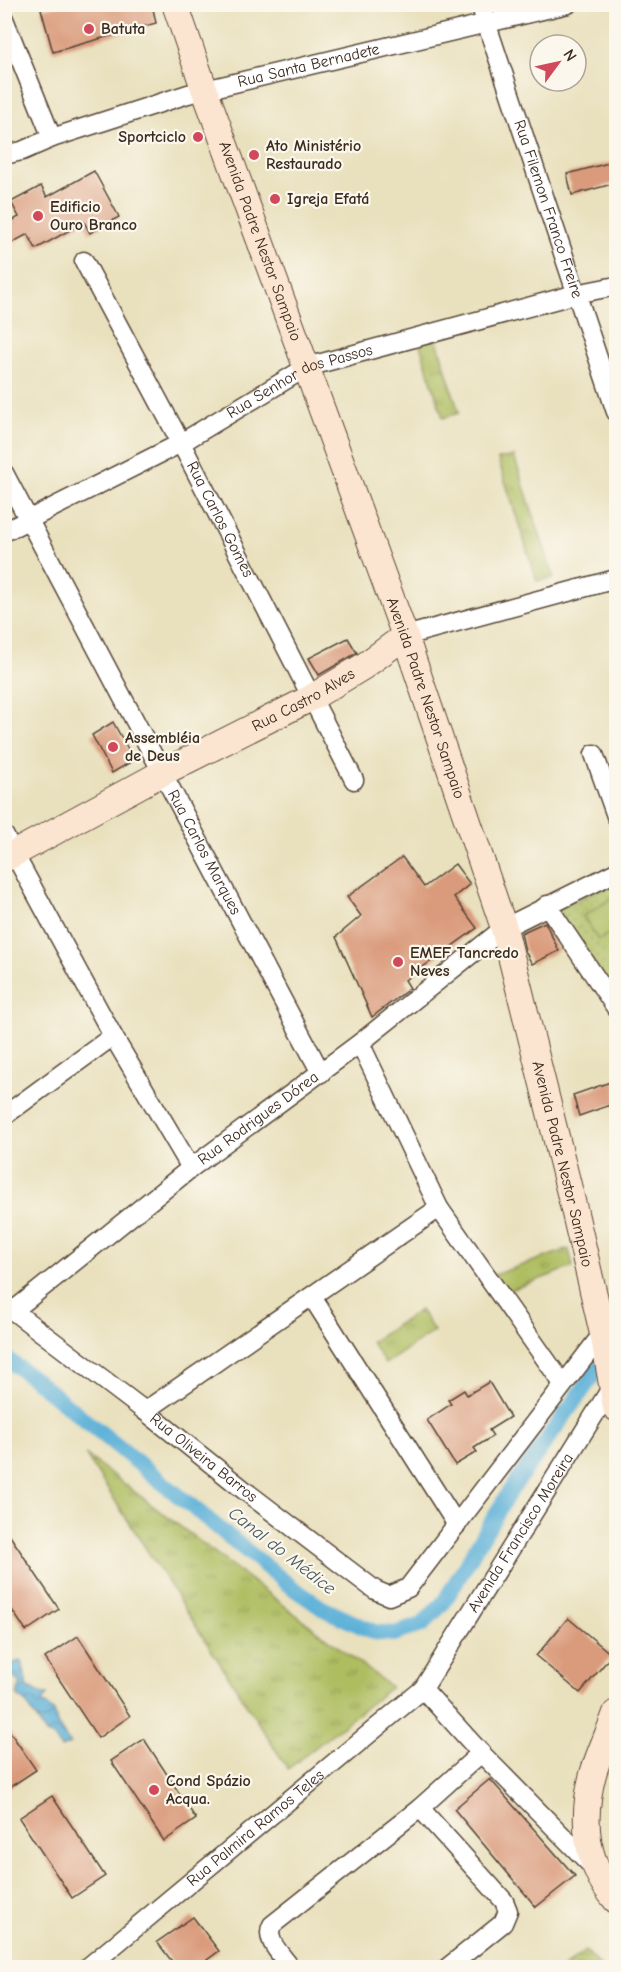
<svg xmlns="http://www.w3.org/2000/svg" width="621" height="1972" font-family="'Comic Neue',sans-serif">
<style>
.grass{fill:url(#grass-tufts);stroke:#74743f;stroke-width:1.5}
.park{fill:url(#park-dots);stroke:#74743f;stroke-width:1.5}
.pitch{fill:#aebd60;stroke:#74743f;stroke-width:1.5}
.water{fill:url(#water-waves);stroke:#4c6d7b;stroke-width:1.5}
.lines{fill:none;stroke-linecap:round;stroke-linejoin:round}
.canal{stroke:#5cb0d8;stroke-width:16}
.building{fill:#da9b7d}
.street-casing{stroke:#554536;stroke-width:21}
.secondary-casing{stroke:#554536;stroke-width:28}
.street{stroke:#fff;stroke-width:18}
.secondary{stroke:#fce5d0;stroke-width:26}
.poi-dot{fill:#d1495b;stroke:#fbf7ec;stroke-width:2}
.labels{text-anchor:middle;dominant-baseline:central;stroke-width:4.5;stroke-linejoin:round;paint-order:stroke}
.poi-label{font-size:16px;font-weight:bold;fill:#3b2a1e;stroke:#fbf7ec;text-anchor:start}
.street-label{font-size:16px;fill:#3b2a1e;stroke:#fbf7ec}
.water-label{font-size:18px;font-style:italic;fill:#47595f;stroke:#fbf7ec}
</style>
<defs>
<pattern id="grass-tufts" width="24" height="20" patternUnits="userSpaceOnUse" patternTransform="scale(1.5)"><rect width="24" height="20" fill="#aebd60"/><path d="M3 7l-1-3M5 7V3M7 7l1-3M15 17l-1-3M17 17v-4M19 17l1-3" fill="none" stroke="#8f9a4f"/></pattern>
<pattern id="park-dots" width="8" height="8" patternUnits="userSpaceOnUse" patternTransform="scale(1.5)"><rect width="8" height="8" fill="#aebd60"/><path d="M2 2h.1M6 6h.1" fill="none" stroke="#8f9a4f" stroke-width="1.8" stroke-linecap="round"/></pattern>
<pattern id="water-waves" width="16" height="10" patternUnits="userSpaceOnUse" patternTransform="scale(1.5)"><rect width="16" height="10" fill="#5cb0d8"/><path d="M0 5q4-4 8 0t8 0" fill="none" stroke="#4d8faf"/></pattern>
</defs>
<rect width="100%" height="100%" fill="#fbf7ec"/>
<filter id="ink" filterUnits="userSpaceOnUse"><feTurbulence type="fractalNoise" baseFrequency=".0167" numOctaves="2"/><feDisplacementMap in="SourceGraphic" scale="12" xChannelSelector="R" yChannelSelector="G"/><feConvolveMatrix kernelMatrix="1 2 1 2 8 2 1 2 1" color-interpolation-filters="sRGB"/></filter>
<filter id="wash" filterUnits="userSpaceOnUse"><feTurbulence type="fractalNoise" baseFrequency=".008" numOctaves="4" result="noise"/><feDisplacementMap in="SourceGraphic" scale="24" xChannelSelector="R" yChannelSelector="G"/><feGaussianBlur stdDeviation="1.35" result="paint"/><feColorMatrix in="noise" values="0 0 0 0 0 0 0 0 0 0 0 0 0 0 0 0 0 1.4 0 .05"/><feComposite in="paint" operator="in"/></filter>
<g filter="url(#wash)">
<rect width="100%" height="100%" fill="#e9e0bd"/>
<path class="grass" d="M436,337l23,76 -16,5 -24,-76z
M514,456l40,122 -17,3 -39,-122z
M569,1249l4,18 -68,25 -11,-17z
M420,1310l14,21 -49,33 -14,-22z
M85,1454l306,233 -103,82z
M585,1951l16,16h-37z"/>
<path class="park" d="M616,881v110l-1,3 -58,-85z"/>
<path class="pitch" d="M616,896v33l-18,11 -15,-24z"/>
<path class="water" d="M20,1661l3,4 4,23 20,7 -5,7 12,10 3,12 13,20 -9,4 -7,-11 -8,-3 -19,-30 -10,-9 4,-13 -9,-4 -1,-14z"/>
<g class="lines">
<path class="canal" d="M4,1357l33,24 253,205 32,22 52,24 20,2 28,-9 22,-23 64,-108 101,-141"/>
</g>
<g id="blocks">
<path class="building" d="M62,4h90l4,19 -103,29 -12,-43z
M616,161v22l-44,12 -5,-21z
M94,171l25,46 -29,16 -6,-11 -48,27 -8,-15 -24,13v-22l15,-8 -8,-15 30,-16 6,11z
M348,638l9,15 -38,22 -10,-17z
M113,722l21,38 -22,13 -20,-38z
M402,857l22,30 31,-23 15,20 -16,13 23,31 -72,52 5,8 -38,29 -36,-80 25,-21 -14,-19z
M545,922l14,29 -27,13 -7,-13 -4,-18z
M616,1080v23l-37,13 -6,-21z
M489,1382l21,35 -21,13 4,6 -19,12 3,4 -22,13 -28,-45 24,-16 -3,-4 16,-10 3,5z
M4,1527l55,82 -33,22 -22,-33z
M568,1618l44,37 -32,38 -44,-37z
M78,1636l52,80 -32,22 -53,-80z
M4,1723l32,47 -32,21z
M144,1739l52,80 -32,22 -53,-80z
M490,1779l85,97 -39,31 -82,-98z
M52,1796l53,80 -33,22 -53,-80z
M193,1917l26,34 -23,17h-19l-20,-26z"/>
</g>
</g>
<g filter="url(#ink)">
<use href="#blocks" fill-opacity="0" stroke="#554536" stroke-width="1.5"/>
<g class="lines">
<defs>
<g id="street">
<path id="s1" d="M480,4l136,408"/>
<path d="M4,19l48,119"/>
<path id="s2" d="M4,155l18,-4 30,-13 136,-44 380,-90"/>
<path id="s3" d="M84,261l97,182 173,337"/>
<path id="s4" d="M4,473l317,600"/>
<path id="s5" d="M4,532l177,-89 126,-76 269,-73 40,-8"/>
<path d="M405,636l211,-57"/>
<path d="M594,754l22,62"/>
<path d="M4,835l109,201 78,132"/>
<path d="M547,905l69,103"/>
<path d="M360,1043l79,165 124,176"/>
<path d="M4,1116l109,-80"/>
<path d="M312,1297l145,228"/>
<path id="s6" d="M4,1304l141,107 104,83 126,96 14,6 19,-8 195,-255"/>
<path id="s7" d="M13,1311l178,-143 169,-125 144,-115 112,-56"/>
<path d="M145,1411l294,-203"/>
<path d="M423,1689l58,64 113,115"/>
<path d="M420,1808l84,93 4,10 -5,12 -56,45"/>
<path id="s8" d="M87,1968l336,-279 190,-304"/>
<path d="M291,1968c-9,-13 -27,-28 -19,-43l148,-117 61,-55"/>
</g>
<g id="secondary">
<path id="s9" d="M175,4l30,87 200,545 99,292 70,281 30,129 12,70"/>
<path id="s10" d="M4,859l158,-86 149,-75 53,-32 41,-30"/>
<path d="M616,1713c-7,20 -17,40 -23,61 -12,45 -8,90 23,126"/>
</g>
</defs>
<use href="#street" class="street-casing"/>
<use href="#secondary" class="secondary-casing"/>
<use href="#street" class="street"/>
<use href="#secondary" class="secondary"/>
</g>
</g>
<g class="poi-dot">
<circle cx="89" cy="29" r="6"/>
<circle cx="198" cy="137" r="6"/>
<circle cx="254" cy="155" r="6"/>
<circle cx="275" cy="199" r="6"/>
<circle cx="38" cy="216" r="6"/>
<circle cx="113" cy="747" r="6"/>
<circle cx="398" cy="962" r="6"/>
<circle cx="154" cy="1790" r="6"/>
</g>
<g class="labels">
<g class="poi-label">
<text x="101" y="29">Batuta</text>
<text x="186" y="137" text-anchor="end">Sportciclo</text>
<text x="266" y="146">Ato Ministério<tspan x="266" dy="18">Restaurado</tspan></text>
<text x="287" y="199">Igreja Efatá</text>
<text x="50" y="207">Edificio<tspan x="50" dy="18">Ouro Branco</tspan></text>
<text x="125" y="738">Assembléia<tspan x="125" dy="18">de Deus</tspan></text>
<text x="410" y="953">EMEF Tancredo<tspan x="410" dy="18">Neves</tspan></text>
<text x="166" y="1781">Cond Spázio<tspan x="166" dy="18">Acqua.</tspan></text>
</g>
<g class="street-label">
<text stroke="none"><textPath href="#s2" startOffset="318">Rua Santa Bernadete</textPath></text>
<text stroke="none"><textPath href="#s1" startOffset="216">Rua Filemon Franco Freire</textPath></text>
<text stroke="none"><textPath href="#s9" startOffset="252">Avenida Padre Nestor Sampaio</textPath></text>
<text stroke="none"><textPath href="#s5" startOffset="333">Rua Senhor dos Passos</textPath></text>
<text stroke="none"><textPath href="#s3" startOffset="292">Rua Carlos Gomes</textPath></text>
<text stroke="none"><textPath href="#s9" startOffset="738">Avenida Padre Nestor Sampaio</textPath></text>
<text stroke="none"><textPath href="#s10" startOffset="339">Rua Castro Alves</textPath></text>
<text stroke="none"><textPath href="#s4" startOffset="429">Rua Carlos Marques</textPath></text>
<text stroke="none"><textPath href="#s7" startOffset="312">Rua Rodrigues Dórea</textPath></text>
<text stroke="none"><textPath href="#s9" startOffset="1224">Avenida Padre Nestor Sampaio</textPath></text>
<text stroke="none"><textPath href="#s6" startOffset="252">Rua Oliveira Barros</textPath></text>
<text stroke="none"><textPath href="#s8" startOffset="621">Avenida Francisco Moreira</textPath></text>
<text stroke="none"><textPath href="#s8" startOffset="219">Rua Palmira Ramos Teles</textPath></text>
</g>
<g class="water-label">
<text transform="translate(282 1551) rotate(38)">Canal do Médice</text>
</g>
</g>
<rect width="621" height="1972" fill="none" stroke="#fbf7ec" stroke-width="24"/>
<g transform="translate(558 63) rotate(57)"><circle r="28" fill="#fbf7ec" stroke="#aea59a" stroke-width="1.5"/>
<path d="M0-4.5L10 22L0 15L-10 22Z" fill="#d1495b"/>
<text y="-9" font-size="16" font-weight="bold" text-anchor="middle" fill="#3b2a1e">N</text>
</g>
</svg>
